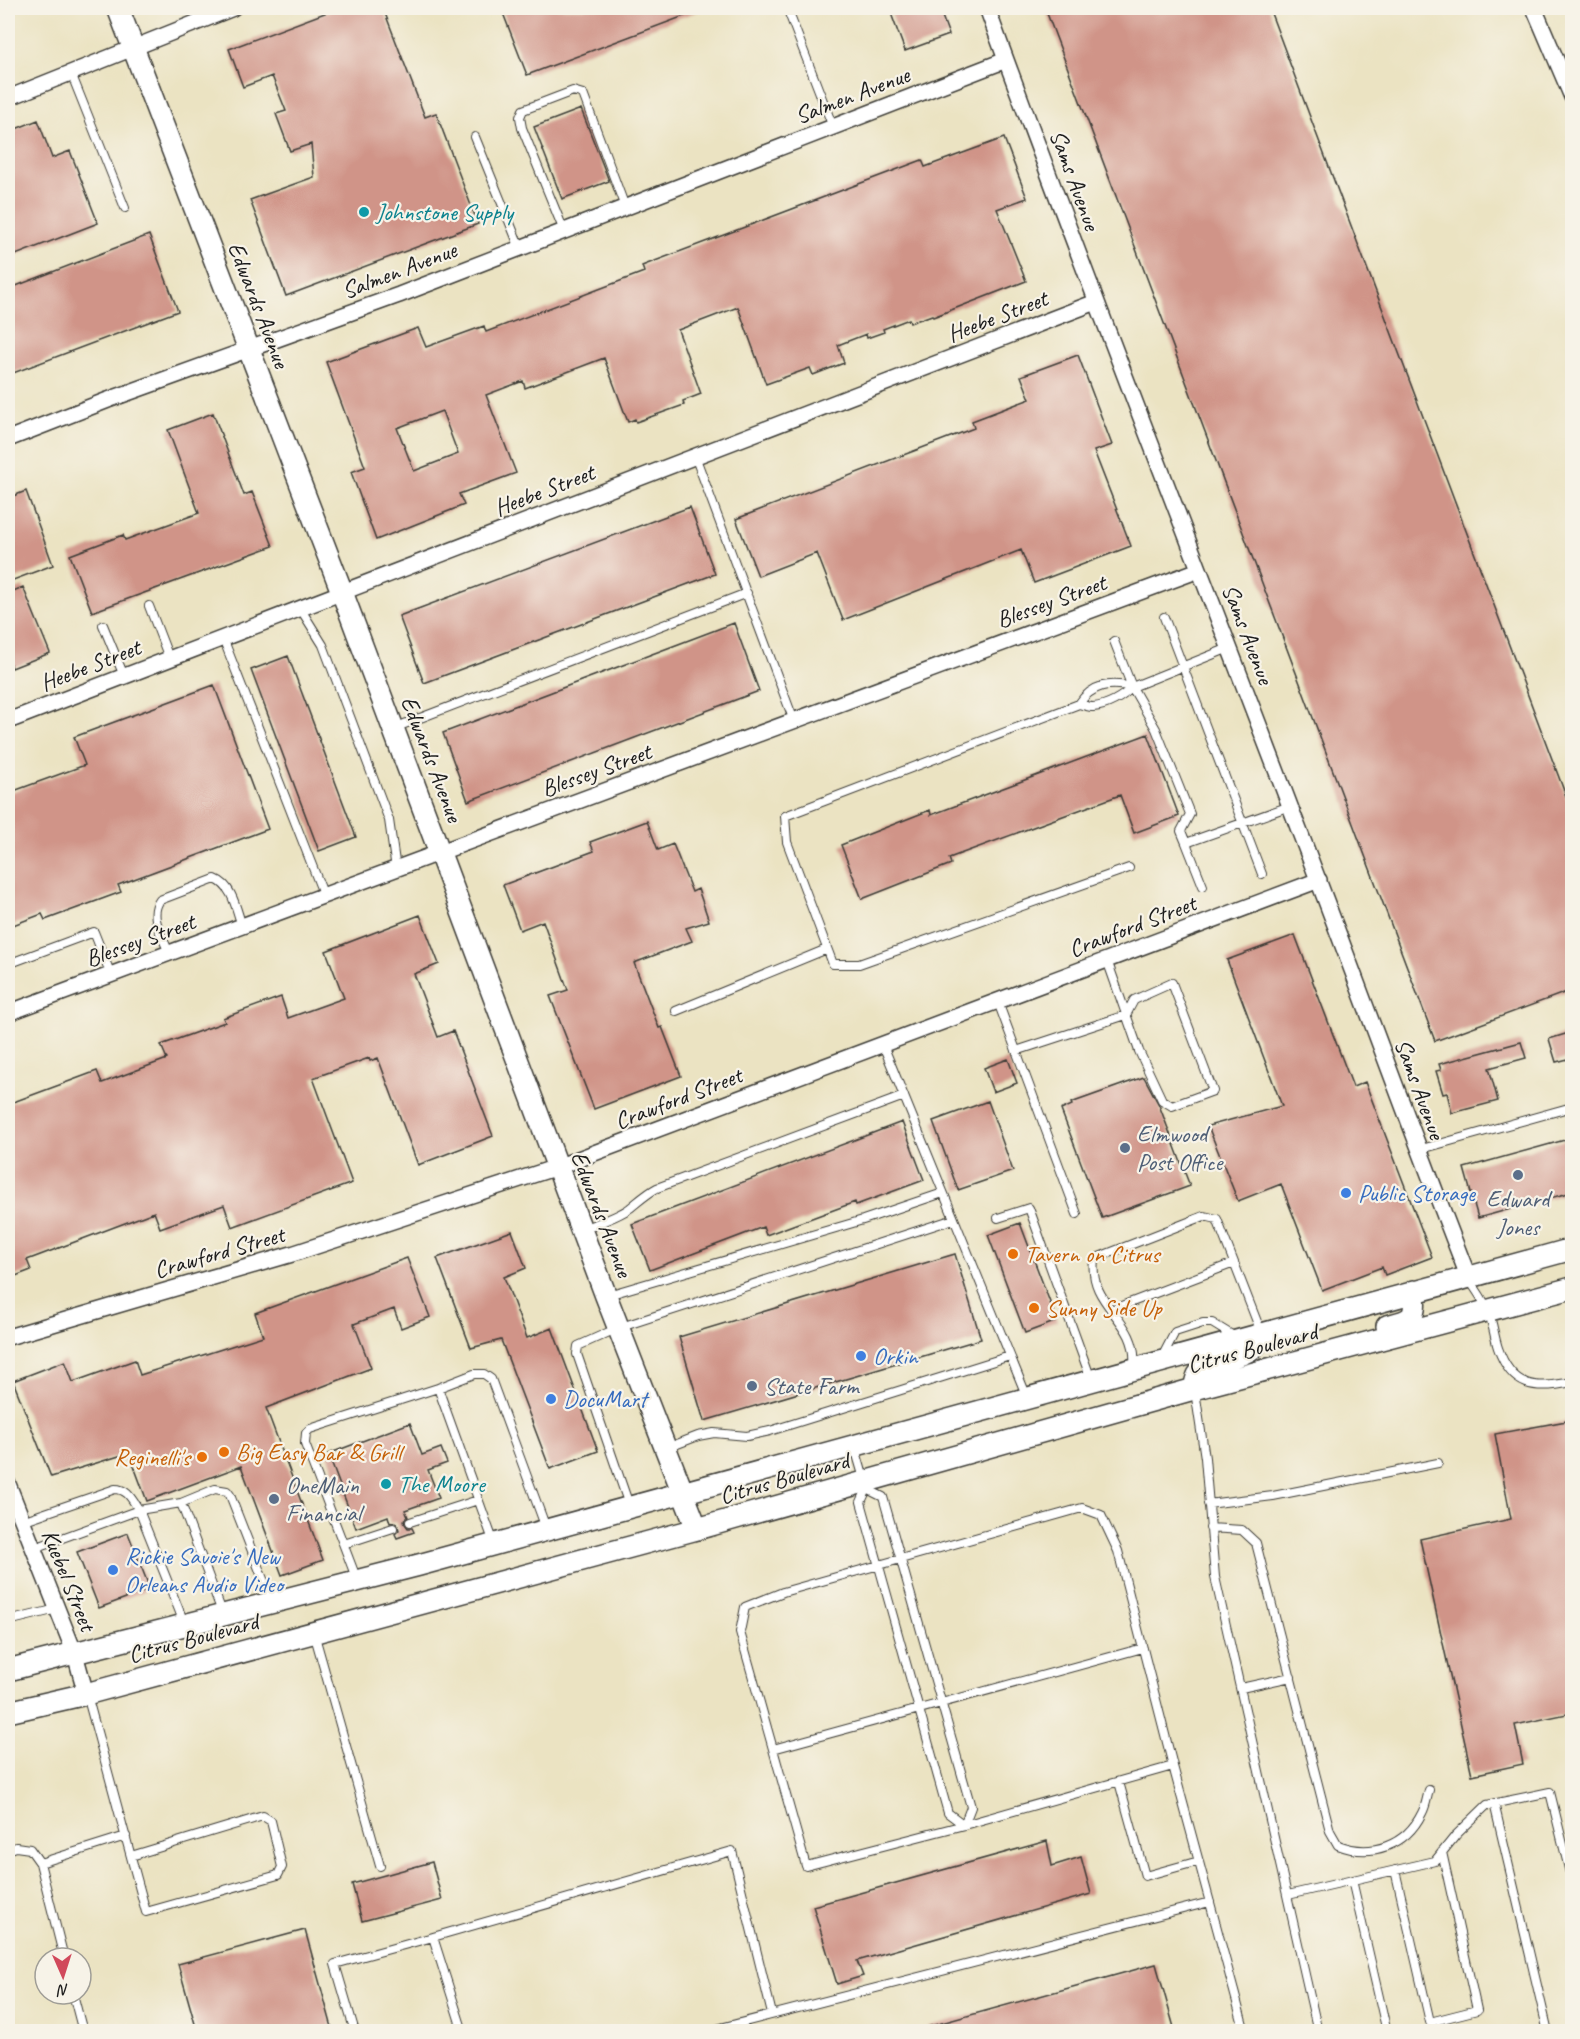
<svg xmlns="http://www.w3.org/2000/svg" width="1580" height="2039" font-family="Caveat,sans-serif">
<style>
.building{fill:#d09488;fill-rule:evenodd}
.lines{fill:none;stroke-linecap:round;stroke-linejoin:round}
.lane-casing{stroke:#3b3a35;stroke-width:10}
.street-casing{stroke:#3b3a35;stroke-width:18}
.secondary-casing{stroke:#3b3a35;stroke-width:24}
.lane{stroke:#fff;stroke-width:8}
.street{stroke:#fff;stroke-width:15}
.secondary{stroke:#fff;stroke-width:21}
.culture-dot{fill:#0f9aa8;stroke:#f7f3e8;stroke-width:2}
.service-dot{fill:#5c6f8a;stroke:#f7f3e8;stroke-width:2}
.shop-dot{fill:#3f7fe0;stroke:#f7f3e8;stroke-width:2}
.food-dot{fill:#e8710a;stroke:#f7f3e8;stroke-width:2}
.labels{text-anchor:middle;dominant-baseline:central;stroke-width:4.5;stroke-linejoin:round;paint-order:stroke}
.street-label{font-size:24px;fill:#1c1c1c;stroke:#f7f3e8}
.culture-label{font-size:24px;fill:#0d838f;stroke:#f7f3e8;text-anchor:start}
.service-label{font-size:24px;fill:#4e5e75;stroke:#f7f3e8;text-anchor:start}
.shop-label{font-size:24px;fill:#366cbe;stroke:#f7f3e8;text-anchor:start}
.food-label{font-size:24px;fill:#c56008;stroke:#f7f3e8;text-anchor:start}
</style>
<rect width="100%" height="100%" fill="#f7f3e8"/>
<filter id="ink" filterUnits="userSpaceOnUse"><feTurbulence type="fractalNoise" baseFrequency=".0167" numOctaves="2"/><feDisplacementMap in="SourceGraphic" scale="12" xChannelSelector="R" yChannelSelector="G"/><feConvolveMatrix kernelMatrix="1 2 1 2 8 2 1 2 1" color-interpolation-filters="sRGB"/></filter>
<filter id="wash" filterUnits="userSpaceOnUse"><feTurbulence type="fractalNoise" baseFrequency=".008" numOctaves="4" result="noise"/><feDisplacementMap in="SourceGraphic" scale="24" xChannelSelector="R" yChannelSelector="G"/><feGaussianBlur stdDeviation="1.35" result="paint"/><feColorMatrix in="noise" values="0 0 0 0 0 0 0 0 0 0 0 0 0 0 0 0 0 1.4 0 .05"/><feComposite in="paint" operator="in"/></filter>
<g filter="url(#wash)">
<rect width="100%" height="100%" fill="#ebe3c2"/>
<g id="blocks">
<path class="building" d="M338,8h45l42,109 11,-4 42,111 -192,72 -36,-96 64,-23 -3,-33 -21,7 -14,-37 10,-3 -14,-35 -29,11 -14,-38z
M501,8h201l1,1 -176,66z
M889,8h50l10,27 -44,16z
M1045,8h224l303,804v178l-137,51z
M581,109l28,72 -47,18 -28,-72z
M38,120l14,38 18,-7 28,72 -90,35v-126z
M1004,138l23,60 -30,11 29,72 -93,36 -1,-2 -22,8 -1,-4 -26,10 1,3 -17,6 -1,-4 -28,11 6,18 -31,12 -3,-7 -44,16 -28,-77 -60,23 23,64 -18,7 1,4 -48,17 -1,-3 -7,3 -24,-64 -79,30 -2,-7 -37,14 30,78 -57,21 5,11 -88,35 -25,-68 14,-5 -39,-105 92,-34 8,19 58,-21 2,6 158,-60 -2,-6 5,-2 275,-104 3,7zM442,411l16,43 -44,17 -17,-43z
M149,235l29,76 -170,64v-86z
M1078,355l34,90 -18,6 37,95 -97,37 -13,-33 -178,70 -26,-67 -59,23 -22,-57 238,-91 -2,-7 58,-22 -9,-23z
M213,413l31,82 8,-3 21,54 -181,66 -22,-57 53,-20 2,5 74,-27 -31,-83z
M26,491l27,74 -45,17v-84z
M690,507l25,67 -291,109 -25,-67z
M23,587l27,66 -38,15 -4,-11v-64z
M734,623l25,68 -291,110 -25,-68z
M288,656l68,181 -37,14 -68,-181z
M214,685l54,144 -150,56 3,7 -76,28 -3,-6 -34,13v-134l77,-28 -11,-28z
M1148,734l31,82 -45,17 -14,-38 -171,63 2,6 -89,35 -21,-54 89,-35 1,5z
M647,821l11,29 15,-6 19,48 6,-3 11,32 -23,7 6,13 -58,22 25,65 3,-1 19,49 -87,33 -44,-113 18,-6 -25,-69 -23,9 -17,-45 91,-34 -4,-9z
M420,915l19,49 -25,10 24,63 15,-6 40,105 -75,29 -40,-107 -8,3 -1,-3 -56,20 39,105 -120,44 -8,-22 -64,23 -6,-16 -127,48 4,10 -23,9v-175l89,-33 5,12 65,-24 -6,-14 64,-23 -2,-4 58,-21 7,21 56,-20 -18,-47z
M1295,935l58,152 12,-5 67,175 -47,18 -3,-8 -60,23 -41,-106 -43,17 -30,-75 74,-20 -55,-146z
M1572,1032v26l-16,4 -7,-23z
M1521,1042l5,16 -37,10 9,33 -46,12 -5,-20 -4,1 -7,-23 5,-1 -2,-6z
M1008,1059l9,24 -24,9 -9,-24z
M1144,1077l15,28 31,81 -88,32 -41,-108 11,-5 -1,-2z
M988,1101l25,70 -55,19 -25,-69z
M902,1122l22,58 -68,25 -1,-3 -89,33 -3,-8 -113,43 -18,-46z
M1572,1138v54l-94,26 -14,-50z
M1020,1223l37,98 -32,12 -37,-98z
M512,1231l14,37 -22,9 23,61 25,-10 46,123 -48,18 -49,-129 -30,8 -34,-90z
M955,1254l26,85 -277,82 -25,-84z
M407,1258l23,59 -29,11 -7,-19 -40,15 17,44 -105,40 57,152 -41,15 -41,-109 -94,35 -18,-48 -78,24 -38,-96 52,-20 8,21 62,-22 5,15 123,-39 -8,-23z
M1572,1420v293l-57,12 8,39 -51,11 -52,-236 91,-20 -16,-85z
M410,1423l12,32 19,-7 6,15 -19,7 11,28 -34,12 3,7 -4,3 1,4 3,4h4l2,4 -17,6 -2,-4 4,-4 -1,-4 -3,-4 -5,1 -2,-7 -32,12 -28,-74z
M128,1533l22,56 -51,19 -22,-56z
M1047,1841l5,25 29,-9 10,37 -234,67 6,15 -26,8 -24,-78z
M432,1862l10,38 -80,21 -10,-37z
M305,1930l28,101h-136l-19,-67z
M1156,1964l19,67h-247l-1,-4z"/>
</g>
</g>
<g filter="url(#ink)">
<use href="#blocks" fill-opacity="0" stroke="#3b3a35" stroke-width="1.5"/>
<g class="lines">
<defs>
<path id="lane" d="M787,8l46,119
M71,73l54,135
M475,137l45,111
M564,231l-42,-103 -2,-11 3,-7 50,-19 10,3 42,113
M695,456l99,265
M149,606l20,52
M300,608l23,37 66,175 7,49
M1164,617l98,257
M103,625l21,51
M223,638l101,258
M1114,641l18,46 97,-39
M1079,704c13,-20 31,-22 53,-17l24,42 34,85 -9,17 5,12
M394,728l353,-135
M1129,868l-270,96h-26l-46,-122 -2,-26 294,-112c4,1 10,3 14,3 14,-1 30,-10 39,-20
M1203,886l-17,-43 104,-37
M169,953c-6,-16 -21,-37 -9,-53l55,-21c18,7 21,30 27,47
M8,964l86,-32 17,43
M998,1002l79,212
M676,1011l151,-62
M883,1045l144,352
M1016,1051l110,-36 8,-15 38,-17 41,108 -41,15 -10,-6 -23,-49 -32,-91
M1418,1150l154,-43
M998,1218l31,-10 62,171
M582,1229c16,-6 34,-11 48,-21 9,-7 16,-14 27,-20l247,-92
M1469,1279c6,10 15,21 19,32 5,12 6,25 10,37 14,40 37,42 74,34
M608,1295l255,-75 80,-27
M1111,1310l123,-47
M1162,1357l13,-25 28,-9h9l23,14
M1134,1366c5,-48 -46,-58 -40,-107l110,-43 13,3 44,113
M438,1388l56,155
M1195,1391l10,67 10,119 103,455
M667,1448l31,-12 16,-3 33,3 23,-5 240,-75
M855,1448l12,41 -6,13 87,311 16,12 7,-18 -88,-310 -16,-8
M181,1503l-42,7 46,115
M1208,1504l65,-8 165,-33
M629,1505l-52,-151 1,-8 40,-18 336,-109
M1082,1508l19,7 17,36 55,215 -209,59 -158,41 -66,-234 5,-25 38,-15z
M22,1521l93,-32c13,0 17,11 24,21l-107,39
M410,1522l68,-22
M1210,1528l32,2 14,13 74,288 8,14c33,13 68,1 84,-32 4,-7 5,-16 7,-23
M344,1544l49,-16
M357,1580l-52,-136 1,-11 4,-4 128,-41 36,-14h10l7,5 55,149
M222,1612l-41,-109 34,-14 12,2 3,4 42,107
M8,1621l49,-12
M314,1633l66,233
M1241,1688l50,-11
M87,1695l59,217 132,-37 4,-8 -11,-46 -8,-5 -132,40
M773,1749l370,-101
M1173,1766l72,266
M1119,1782l26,94 54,-15
M1494,1803l54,229
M8,1850l8,-3 14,2 10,14 24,95
M40,1863l86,-27
M1395,1870l35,152 47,-12 -35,-158
M1352,1880l35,152
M1288,1895l147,-34 21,-26 31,-30 63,-13 22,89
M73,1994l10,38
M355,2032l-20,-68 98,-27
M463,2032l-30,-95 299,-86 40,163
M705,2032l505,-130"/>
<path id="street" d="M987,8c100,275 208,548 312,822 57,148 111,298 169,446
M1534,8l38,89
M8,98l225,-90
M8,439l100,-39 291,-105 607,-235
M8,721l1088,-419
M8,1013l1191,-443
M8,1337l284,-83 265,-87 762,-287
M8,1484l67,170 11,40"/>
<path id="secondary" d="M118,8l224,584 264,704 91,233
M1387,1326c26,-7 29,-6 27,-35
M1194,1389c1,-4 2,-10 4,-14 14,-19 46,-14 59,-32
M8,1670l411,-105 1153,-316
M8,1712l78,-18 611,-165 497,-140 378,-101"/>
</defs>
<use href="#lane" class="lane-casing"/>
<use href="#street" class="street-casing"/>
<use href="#secondary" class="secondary-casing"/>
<use href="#lane" class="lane"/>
<use href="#street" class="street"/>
<use href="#secondary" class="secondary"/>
</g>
</g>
<g class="culture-dot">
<circle cx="364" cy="212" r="6"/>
<circle cx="386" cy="1484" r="6"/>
</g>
<g class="service-dot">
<circle cx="1125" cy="1148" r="6"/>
<circle cx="1518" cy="1175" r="6"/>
<circle cx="752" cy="1386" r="6"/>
<circle cx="274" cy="1499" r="6"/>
</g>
<g class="shop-dot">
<circle cx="1346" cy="1193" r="6"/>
<circle cx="861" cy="1356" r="6"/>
<circle cx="551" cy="1399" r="6"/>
<circle cx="113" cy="1570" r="6"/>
</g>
<g class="food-dot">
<circle cx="1013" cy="1254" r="6"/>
<circle cx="1034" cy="1308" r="6"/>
<circle cx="224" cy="1452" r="6"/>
<circle cx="202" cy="1457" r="6"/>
</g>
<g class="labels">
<g class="street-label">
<text transform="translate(852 95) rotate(-21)">Salmen Avenue</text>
<text transform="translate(1075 180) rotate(70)">Sams Avenue</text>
<text transform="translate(399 270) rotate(-21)">Salmen Avenue</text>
<text transform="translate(259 305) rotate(69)">Edwards Avenue</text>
<text transform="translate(997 316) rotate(-21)">Heebe Street</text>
<text transform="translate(544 490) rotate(-21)">Heebe Street</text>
<text transform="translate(1051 601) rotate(-20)">Blessey Street</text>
<text transform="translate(1248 634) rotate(69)">Sams Avenue</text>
<text transform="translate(90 665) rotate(-21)">Heebe Street</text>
<text transform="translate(432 759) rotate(69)">Edwards Avenue</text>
<text transform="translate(596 770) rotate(-20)">Blessey Street</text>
<text transform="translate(1132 926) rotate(-21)">Crawford Street</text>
<text transform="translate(140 940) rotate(-20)">Blessey Street</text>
<text transform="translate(1420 1089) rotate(70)">Sams Avenue</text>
<text transform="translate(678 1098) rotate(-21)">Crawford Street</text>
<text transform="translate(602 1214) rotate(69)">Edwards Avenue</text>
<text transform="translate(219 1252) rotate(-16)">Crawford Street</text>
<text transform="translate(1252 1348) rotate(-15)">Citrus Boulevard</text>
<text transform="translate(784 1478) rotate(-16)">Citrus Boulevard</text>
<text transform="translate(69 1580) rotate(68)">Kuebel Street</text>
<text transform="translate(193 1638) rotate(-15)">Citrus Boulevard</text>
</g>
<g class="culture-label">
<text x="376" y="212">Johnstone Supply</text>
<text x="398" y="1484">The Moore</text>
</g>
<g class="service-label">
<text x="1137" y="1134">Elmwood<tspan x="1137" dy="28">Post Office</tspan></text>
<text x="1518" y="1199" text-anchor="middle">Edward<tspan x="1518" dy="28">Jones</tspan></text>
<text x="764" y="1386">State Farm</text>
<text x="286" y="1485">OneMain<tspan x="286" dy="28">Financial</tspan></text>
</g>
<g class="shop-label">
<text x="1358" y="1193">Public Storage</text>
<text x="873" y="1356">Orkin</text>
<text x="563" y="1399">DocuMart</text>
<text x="125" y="1556">Rickie Savoie's New<tspan x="125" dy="28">Orleans Audio Video</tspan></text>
</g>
<g class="food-label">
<text x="1025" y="1254">Tavern on Citrus</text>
<text x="1046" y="1308">Sunny Side Up</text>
<text x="236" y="1452">Big Easy Bar &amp; Grill</text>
<text x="190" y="1457" text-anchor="end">Reginelli's</text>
</g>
</g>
<rect width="1580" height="2039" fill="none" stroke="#f7f3e8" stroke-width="30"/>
<g transform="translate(63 1976) rotate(177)"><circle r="28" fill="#f7f3e8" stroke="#9f9d96" stroke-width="1.5"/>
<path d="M0-4.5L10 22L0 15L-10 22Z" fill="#d1495b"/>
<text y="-9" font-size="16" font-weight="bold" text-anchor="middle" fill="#1c1c1c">N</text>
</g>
</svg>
